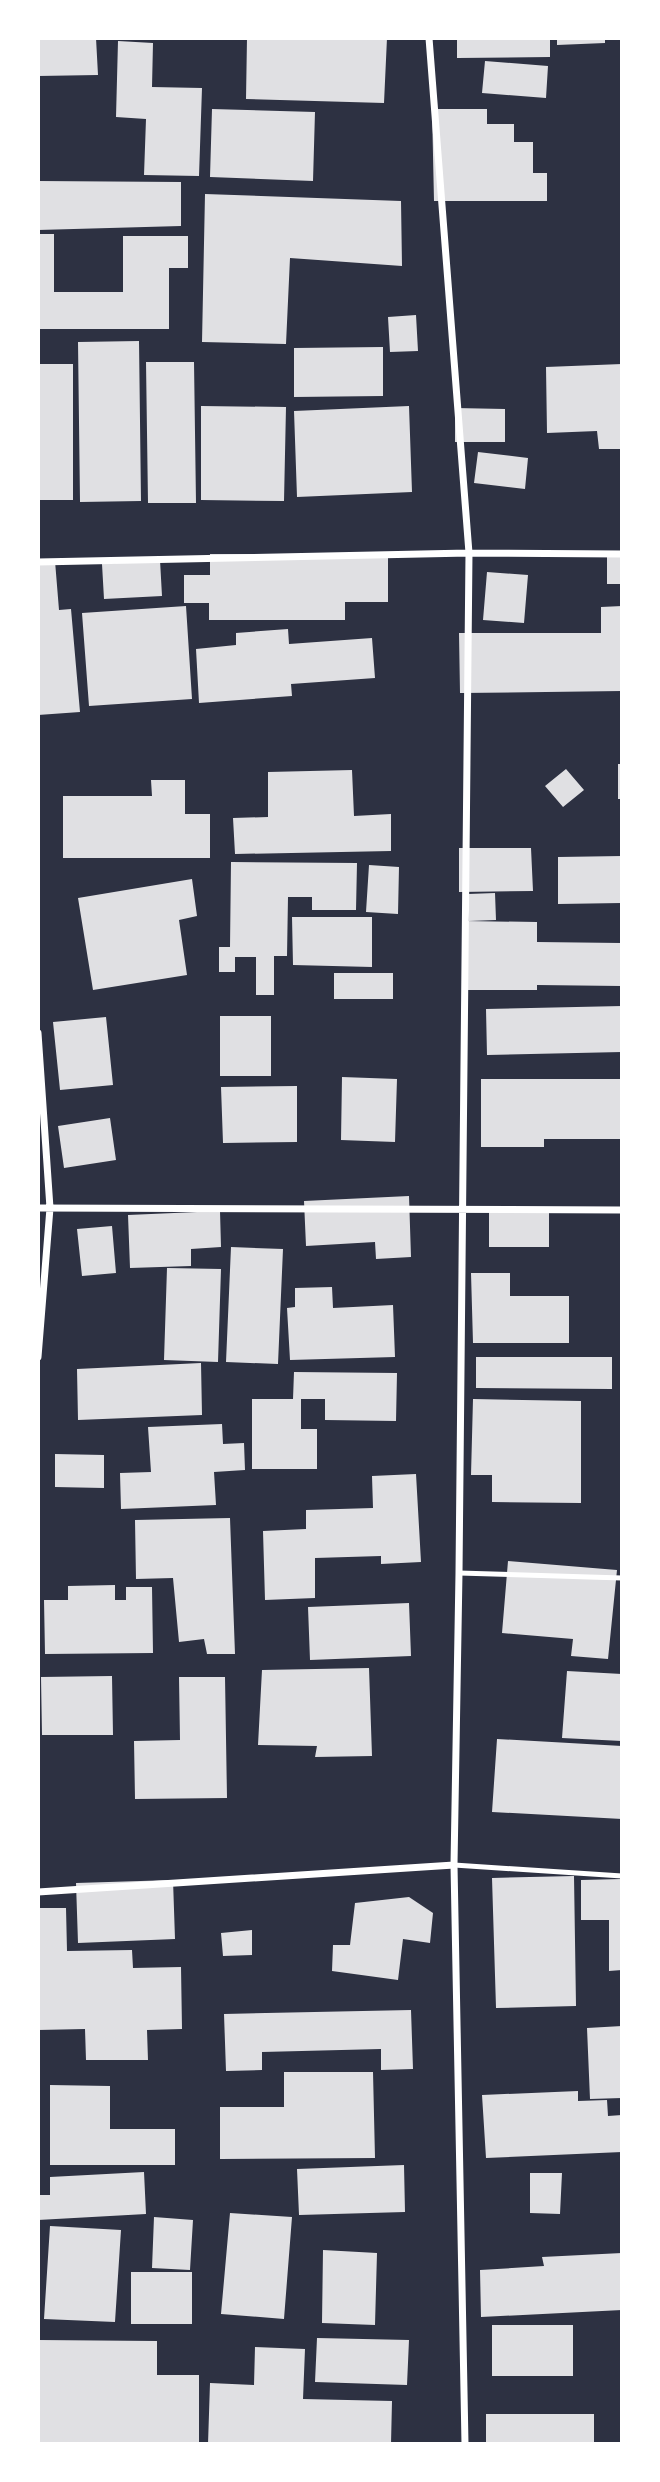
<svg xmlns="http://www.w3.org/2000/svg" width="660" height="2482" font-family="'Open Sans',sans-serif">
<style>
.building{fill:#e0e0e3}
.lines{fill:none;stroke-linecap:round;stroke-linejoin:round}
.service{stroke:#fff;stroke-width:5}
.minor{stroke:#fff;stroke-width:7}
</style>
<rect width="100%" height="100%" fill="#2d3142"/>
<path class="building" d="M38,38h58l2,37 -60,1z
M247,38h140l-3,65 -138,-4z
M457,38h93v19l-93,1z
M557,38h48v5l-48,2z
M118,41l35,2 -1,44 50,1 -3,88 -55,-1 2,-56 -30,-2z
M485,61l63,5 -2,32 -64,-5z
M212,109l103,3 -2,69 -103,-4z
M432,109h55v15h27v18h19v31h14v28h-113z
M38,181l143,1v44l-143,4z
M205,194l196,7 1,65 -112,-8 -4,86 -84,-2z
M38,234h16v58h69v-56h65v32h-19v61h-131z
M416,315l2,36 -28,1 -2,-35z
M139,341l2,160 -61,1 -2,-160z
M383,347v49l-89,1v-49z
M146,362h48l2,141h-48z
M38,364h35v136h-35z
M622,364v85h-23l-2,-18 -50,2 -1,-66z
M201,406l85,1 -2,94 -83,-1z
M409,406l3,86 -115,5 -3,-86z
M455,408l50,1v33h-50z
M478,452l50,6 -3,31 -51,-6z
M607,552h15v32h-15z
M210,554h178v48h-43v18h-136v-17h-25v-28h26z
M160,560l2,36 -58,3 -2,-35z
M55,561l4,49 12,-1 9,103 -42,3v-153z
M487,572l41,3 -4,48 -41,-3z
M186,606l6,93 -103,7 -7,-93z
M622,606v85l-162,2 -1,-60h142v-26z
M288,629l1,15 83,-6 3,40 -84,6 1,12 -93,7 -3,-54 40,-4v-12z
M618,764h4v35h-4z
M566,769l18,21 -21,17 -18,-21z
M352,770l2,46 37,-2v37l-156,3 -2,-36 35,-1v-45z
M151,780h34v34h25v44h-147v-62h89z
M459,848h72l2,43 -74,1z
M622,856v47l-64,1v-47z
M231,862l126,1 -1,47h-44v-13h-24l-1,59h-13v39h-18v-38h-21v15h-16v-25h11z
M369,865l30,2 -1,47 -32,-2z
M192,879l5,37 -18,4 8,55 -94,15 -15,-92z
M495,893l1,27 -27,1 -1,-27z
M292,917h80v50l-79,-2z
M464,921l73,1v20l84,1v43l-84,-1v5h-75z
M334,973h59v26h-59z
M622,1006v46l-135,3 -1,-46z
M220,1016h51v60h-51z
M106,1017l7,68 -53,5 -7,-68z
M342,1077l55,2 -2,63 -54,-2z
M481,1079h141v60h-78v8h-63z
M297,1086v56l-74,1 -2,-56z
M110,1118l6,42 -52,8 -6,-42z
M409,1196l2,61 -35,2 -1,-17 -69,4 -2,-45z
M220,1211l1,36 -30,2v17l-61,2 -2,-53z
M489,1212h60v35h-60z
M112,1226l4,47 -34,3 -5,-47z
M231,1247l52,2 -5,115 -52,-2z
M167,1268l54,1 -3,93 -54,-2z
M471,1273h39v23h59v47h-96z
M332,1287l1,21 60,-3 2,52 -105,3 -3,-52 8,-1v-19z
M476,1357h136v32l-136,-1z
M201,1363l1,52 -124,5 -1,-51z
M294,1372l103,1 -1,48 -71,-1v-21h-24v30h16v40h-65v-70h41z
M473,1399l108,2v102l-89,-1v-27h-21z
M222,1424l1,20 21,-1 1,27 -31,2 2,33 -95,4 -1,-36 31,-1 -3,-45z
M55,1454l49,1v33l-49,-1z
M416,1474l5,88 -40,2v-8l-66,2v40l-50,2 -2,-69 43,-2v-19l67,-2 -1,-32z
M230,1518l5,136h-28l-3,-15 -25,3 -6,-64 -37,1 -1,-59z
M508,1561l109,9 -9,89 -37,-3 2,-17 -71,-6z
M115,1585v15h11v-13h26l1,66 -108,1 -1,-54h24v-14z
M409,1603l2,53 -101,4 -2,-53z
M369,1668l3,88 -57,1 2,-11 -59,-1 4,-75z
M567,1671l55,3v67l-60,-3z
M112,1676l1,59h-71l-1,-58z
M179,1677h46l2,121 -92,1 -1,-58 46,-1z
M497,1739l125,7v73l-130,-7z
M574,1876l2,130 -80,2 -4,-130z
M622,1879v91l-13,1v-51h-28v-40z
M173,1880l2,59 -97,4 -2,-60z
M409,1897l24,16 -3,30 -27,-4 -5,41 -66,-9 1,-26h17l5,-42z
M38,1908h28l1,43 65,-1 1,18 48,-1 1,62 -35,1 1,30h-62l-1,-31 -47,1z
M252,1930v25l-29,1 -2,-23z
M411,2010l2,59 -32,1v-21l-119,3v18l-36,1 -2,-57z
M622,2026v72l-32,1 -3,-71z
M284,2072h89l2,86 -155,1v-52h64z
M50,2085l60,1v43h65v36h-125z
M578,2091v10l29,-1 1,16 14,-1v37l-136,6 -4,-63z
M404,2165l1,47 -106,3 -2,-46z
M144,2172l2,42 -108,6v-25h12v-18z
M530,2173h32l-2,41 -30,-1z
M230,2213l62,4 -8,102 -63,-5z
M154,2217l39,3 -3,50 -38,-2z
M50,2226l71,4 -6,92 -71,-3z
M323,2250l54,3 -2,72 -53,-2z
M622,2253v57l-141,7 -1,-47 64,-4 -2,-9z
M131,2272h61v52h-61z
M492,2325h81v51h-81z
M317,2338l92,2 -2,45 -92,-3z
M38,2340l119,1v34h42v69h-161z
M255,2347l50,2 -2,50 89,2 -1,43h-183l2,-61 44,2z
M486,2414h108v30h-108z"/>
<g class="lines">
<path class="service" d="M459,1573l163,5
M454,1865l168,11"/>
<path class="minor" d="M429,38l40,515 -10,1020 -5,292 11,579
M38,562l431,-9 153,1
M38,1033l12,175 -12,149
M38,1208l584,2
M38,1892l416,-27"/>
</g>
<rect width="660" height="2482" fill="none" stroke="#ffffff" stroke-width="80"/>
</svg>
